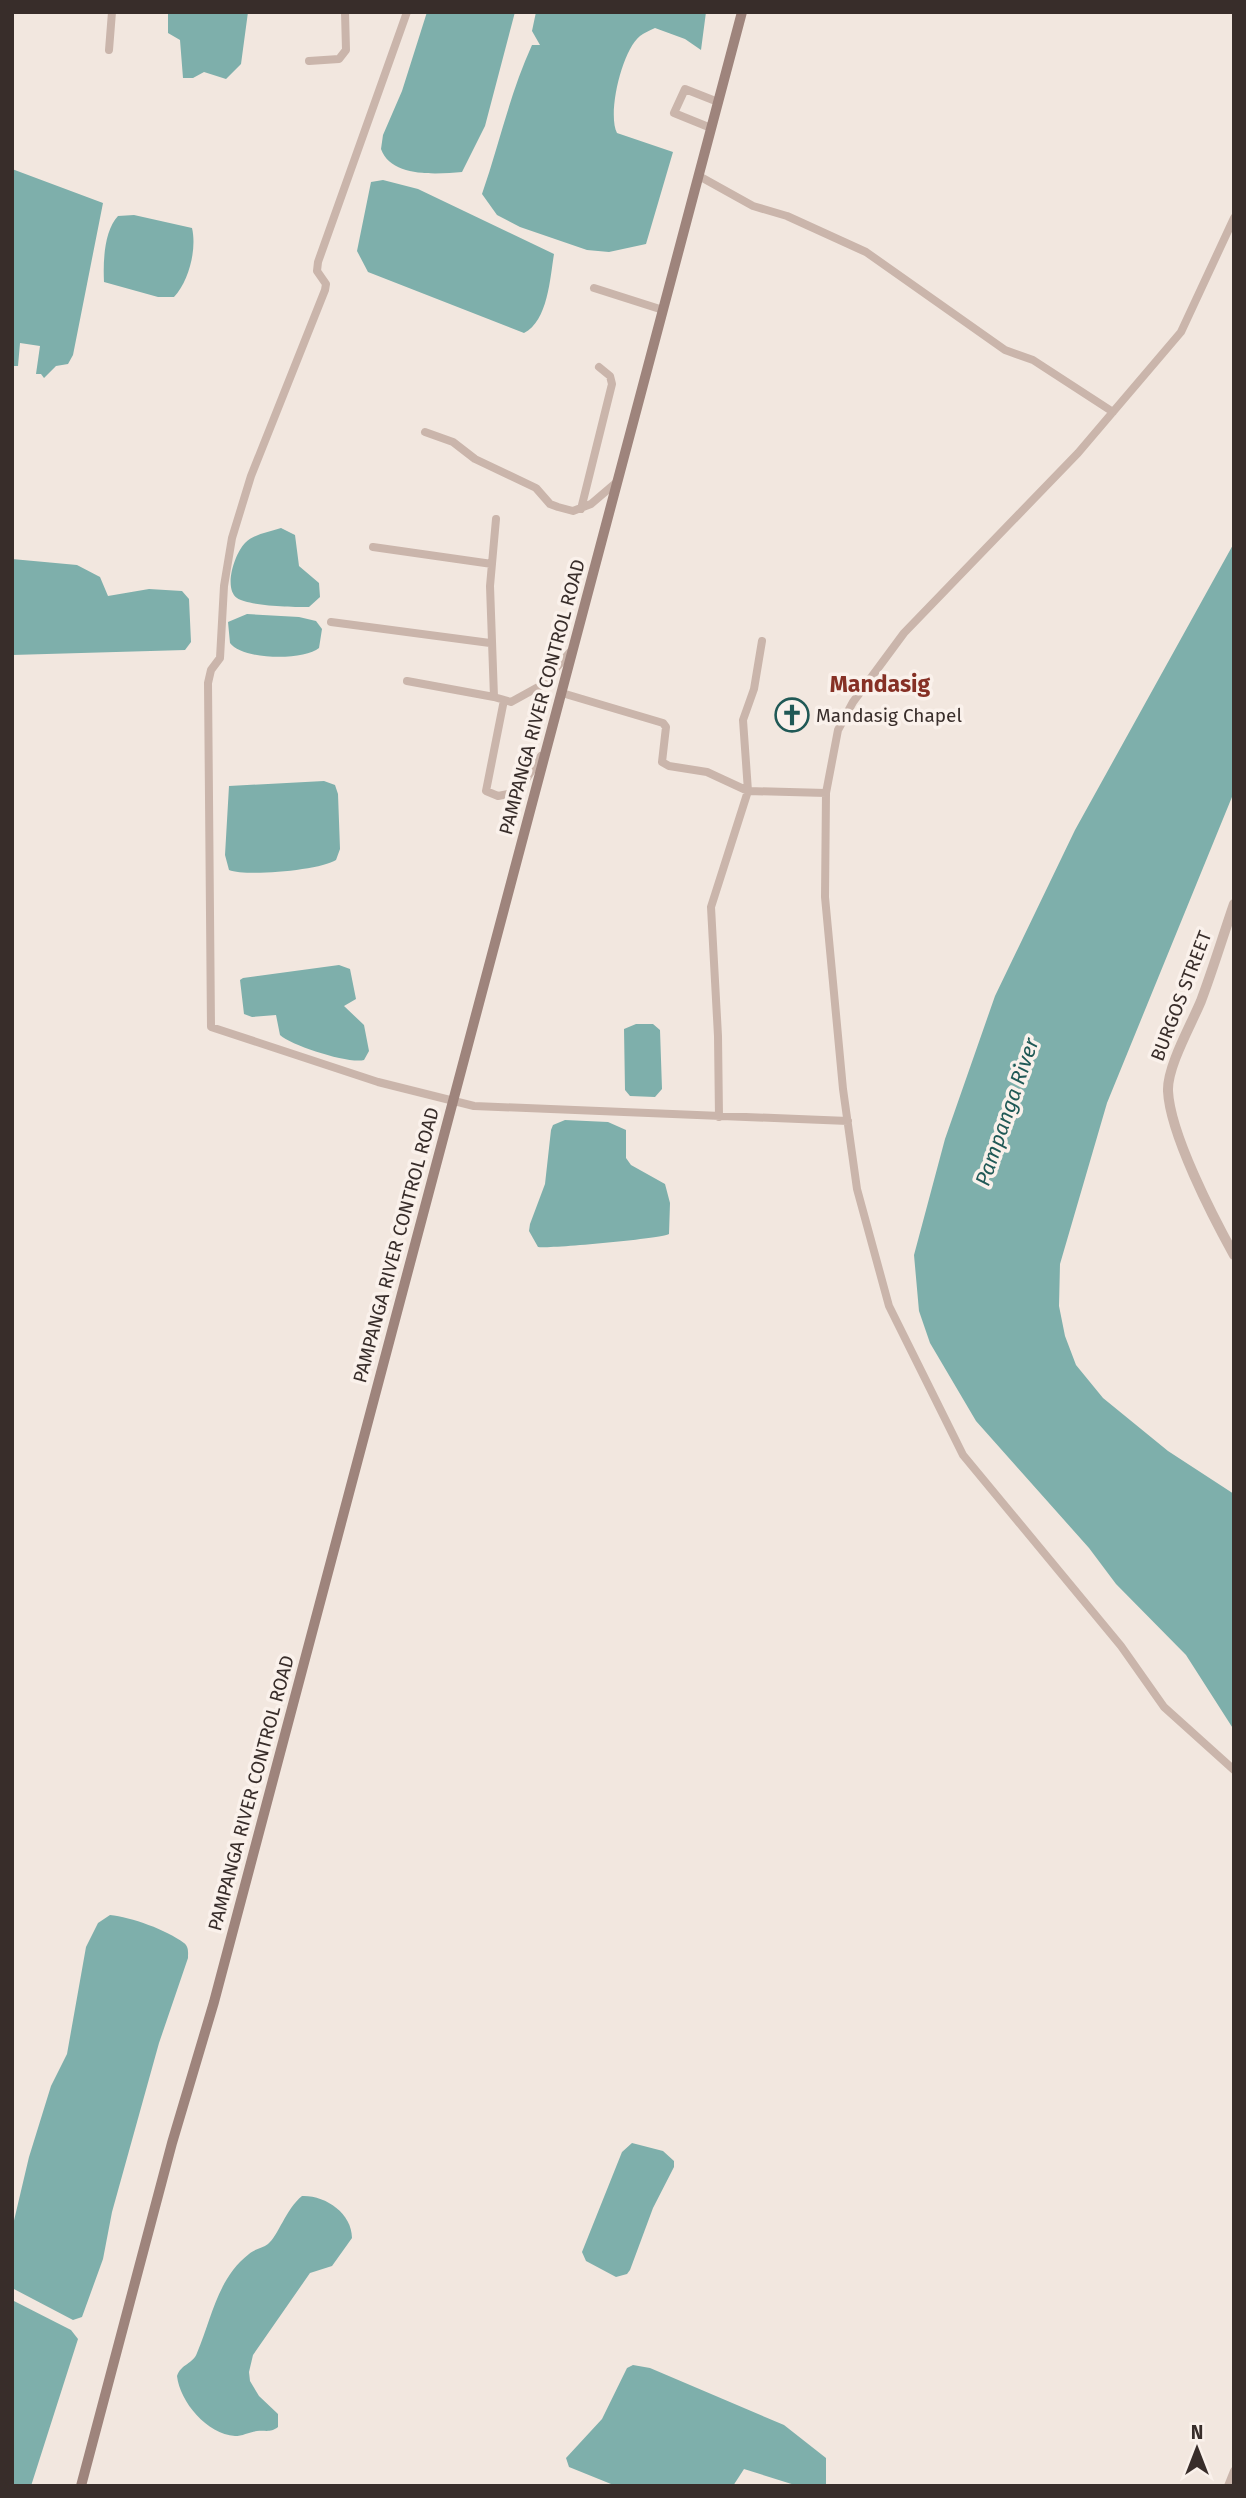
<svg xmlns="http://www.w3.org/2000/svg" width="1246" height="2498" font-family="'Fira Sans',sans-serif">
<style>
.water{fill:#7eafab}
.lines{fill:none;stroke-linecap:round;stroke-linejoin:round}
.minor{stroke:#cab5ab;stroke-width:8}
.tertiary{stroke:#cab5ab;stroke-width:10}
.secondary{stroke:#9e847c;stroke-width:10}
.labels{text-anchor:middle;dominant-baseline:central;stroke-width:7;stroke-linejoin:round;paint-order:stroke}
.street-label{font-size:19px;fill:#382d2a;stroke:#faf1eb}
.poi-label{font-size:19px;fill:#382d2a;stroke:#faf1eb;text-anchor:start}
.water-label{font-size:21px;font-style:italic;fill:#205956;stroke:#faf1eb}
.quarter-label{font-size:23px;font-weight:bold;fill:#863025;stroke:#faf1eb}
</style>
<rect width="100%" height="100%" fill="#f2e7df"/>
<path class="water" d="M168,12h80l-7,52 -15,15 -22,-7 -11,6h-10l-3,-38 -12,-7z
M427,12h88l-30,114 -23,46c-25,2 -71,6 -81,-23l2,-14 19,-44z
M536,12h170l-5,38 -16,-11 -30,-11c-5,2 -11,5 -15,8 -18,14 -33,78 -23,97l56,19 -27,92 -37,8 -22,-2 -67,-23 -23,-12 -15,-21c17,-49 28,-101 50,-149h8l-8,-14z
M12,169l91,34 -30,152 -5,9 -12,2 -12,12 -3,-4h-5l4,-28 -20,-3 -2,23h-6z
M383,180l35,9 136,65c-4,24 -6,67 -30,79l-156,-61 -11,-21 14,-69z
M134,215l58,13c5,21 -3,53 -18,69h-16l-54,-15c-1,-20 0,-51 14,-66z
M281,528l14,7 4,31 20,17 1,14 -11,10c-15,0 -61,-1 -72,-9 -14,-10 -2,-45 8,-55 9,-9 24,-11 36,-15z
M1234,543v249l-127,311 -47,161 -1,42 6,30 11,29 27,33 65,53 66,43v236l-48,-75 -70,-71 -27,-36 -113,-127 -46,-78 -11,-32 -5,-56 31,-116 50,-143 80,-166z
M12,559l65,6 23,12 8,19 41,-7 33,2 7,8 2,43 -6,8 -173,5z
M247,614l52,3 17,4 6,8 -3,19c-15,13 -77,12 -89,-5l-2,-21z
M324,781l11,4 3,9 2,55 -4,11c-15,10 -89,17 -107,10l-4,-15 4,-69z
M339,965l11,4 6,30 -12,7 20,19 5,26 -5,9c-15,4 -72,-14 -84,-25l-4,-20 -24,2 -8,-3 -4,-34 3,-2z
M636,1024h17l7,6 2,59 -7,8 -25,-1 -5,-6 -1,-61z
M565,1120l43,2 18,8v28l5,7 34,19 5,19 -1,31c-10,5 -123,15 -131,13l-9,-16 1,-7 15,-40 6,-54 2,-5z
M110,1915c21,2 57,15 74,28 5,4 4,9 4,15l-29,85 -47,169 -9,47 -21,58 -9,3 -61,-32v-59l17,-72 22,-71 16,-32 19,-107 12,-24z
M632,2143l31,8 11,10v6l-21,41 -23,62 -3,4 -11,3 -30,-16 -4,-9 40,-100z
M302,2196c23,-1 50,17 50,42l-20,28 -22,7 -57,82 -4,17 1,9 9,15 19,18v13c-8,6 -12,3 -21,4 -7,1 -15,5 -22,5 -28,-2 -55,-34 -58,-60 4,-12 16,-12 20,-23 15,-35 20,-74 52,-99 5,-5 14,-6 19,-10 10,-8 18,-35 34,-48z
M12,2300l59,30 7,9 -47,147h-19z
M633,2365l17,3 134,57 42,33v28h-28l-54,-17 -11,17h-117l-47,-19 -3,-9 36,-39 25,-51z"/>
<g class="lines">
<path class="minor" d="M407,12l-89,250 -1,9 9,13 -1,6 -74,186 -19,62 -8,48 -4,72 -9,12 -3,13 3,344 167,55 96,24 374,15
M109,50l3,-38
M309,61l30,-2 7,-9 -1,-38
M711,128l-37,-15 11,-24 33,13
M699,176l54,30 34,10 79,36 139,98 28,10 80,52
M1234,218l-53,114 -103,121 -174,180 -51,69 -15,28 -12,63 -1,104 18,192 14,100 32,117 74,149 158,191 43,61 70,63
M594,288l69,22
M425,432l28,10 22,17 61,29 14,16 8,3 15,4 18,-7 27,-23
M581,509l31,-125 -2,-8 -11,-9
M496,519l-6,67 4,111 17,5 29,-16 32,-36
M373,547l119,17
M331,622l159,21
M407,681l87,16
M562,693l101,30 3,4 -4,35 7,4 38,6 41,19 78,2
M504,700l-18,91 12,5 20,-4 23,-36
M719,1117l-1,-81 -7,-129 37,-116 -5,-71 11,-31 8,-48
M1228,2486l6,-15"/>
<path class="tertiary" d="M1234,904c-11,32 -21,65 -33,97 -10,24 -34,66 -33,90 2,43 45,126 66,164"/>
<path class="secondary" d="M81,2486l91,-343 42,-141 528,-1990"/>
</g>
<defs>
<symbol id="church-ring" viewBox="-11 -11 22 22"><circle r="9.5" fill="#faf1eb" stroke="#205956" stroke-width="1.5"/><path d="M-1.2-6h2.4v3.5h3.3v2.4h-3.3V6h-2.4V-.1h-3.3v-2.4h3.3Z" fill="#205956"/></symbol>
</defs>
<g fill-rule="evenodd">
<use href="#church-ring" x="773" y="696" width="38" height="38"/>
</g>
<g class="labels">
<g class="street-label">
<text transform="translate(542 697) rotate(-75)">PAMPANGA RIVER CONTROL ROAD</text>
<text transform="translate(1181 996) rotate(-69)">BURGOS STREET</text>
<text transform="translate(396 1245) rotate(-75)">PAMPANGA RIVER CONTROL ROAD</text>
<text transform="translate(251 1793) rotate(-75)">PAMPANGA RIVER CONTROL ROAD</text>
</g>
<g class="poi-label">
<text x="816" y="715">Mandasig Chapel</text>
</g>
<g class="water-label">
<text transform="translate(1007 1112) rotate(-71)">Pampanga River</text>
</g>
<g class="quarter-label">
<text x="880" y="684">Mandasig</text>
</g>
</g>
<rect width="1246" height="2498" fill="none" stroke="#382d2a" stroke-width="28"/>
<g transform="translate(1197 2449)" stroke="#faf1eb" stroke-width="5" paint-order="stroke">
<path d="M0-5L12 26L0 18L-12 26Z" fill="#382d2a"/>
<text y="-10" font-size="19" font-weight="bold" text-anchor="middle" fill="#382d2a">N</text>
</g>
</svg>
